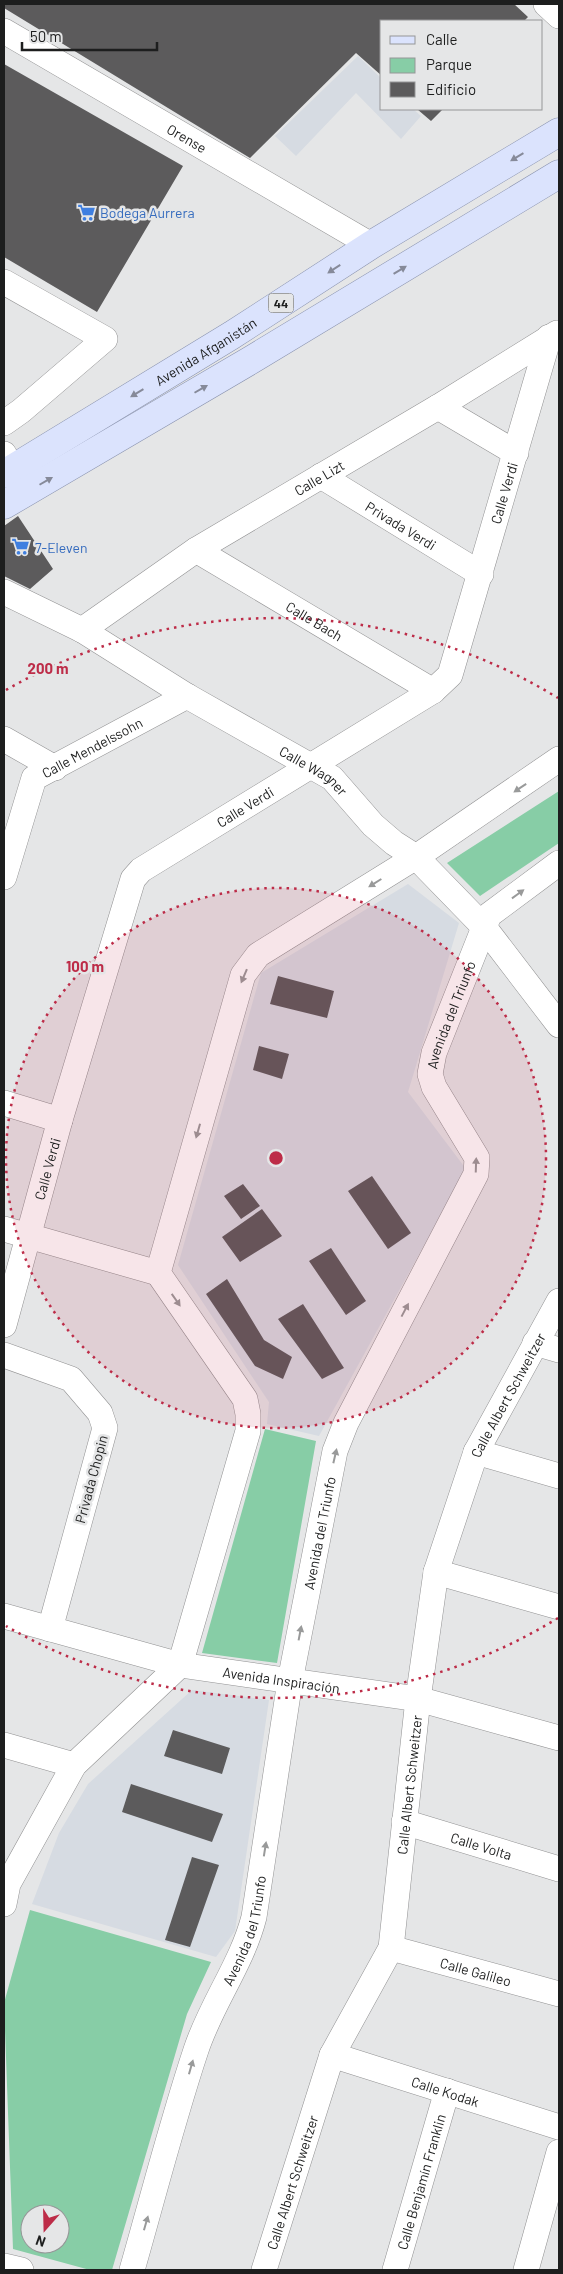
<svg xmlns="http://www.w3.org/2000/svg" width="563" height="2274" font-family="Barlow,sans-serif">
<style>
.built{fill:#d6dbe2}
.green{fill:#87cda6;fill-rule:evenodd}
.building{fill:#5c5b5c}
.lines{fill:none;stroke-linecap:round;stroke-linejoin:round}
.minor-casing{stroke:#929293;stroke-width:26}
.major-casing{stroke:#8992ae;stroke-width:29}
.minor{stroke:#fff;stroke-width:25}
.major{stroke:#dbe3fd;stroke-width:28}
.oneway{fill:#868a99}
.oneway2{fill:#999a9a}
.ring{fill:none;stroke:#bd2c48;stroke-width:2.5;stroke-dasharray:2.5 5}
.labels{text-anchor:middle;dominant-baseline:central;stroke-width:5;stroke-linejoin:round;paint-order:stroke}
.shield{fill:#e5e6e7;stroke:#595a5a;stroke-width:1}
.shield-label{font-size:12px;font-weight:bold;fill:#1d1e1e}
.street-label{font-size:14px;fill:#1d1e1e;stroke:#e5e6e7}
.shop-label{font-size:14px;fill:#366cbe;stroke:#e5e6e7;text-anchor:start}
.centre{fill:#bd2c48;stroke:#e5e6e7;stroke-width:2.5}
.ring-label{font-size:15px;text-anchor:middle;font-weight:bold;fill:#bd2c48;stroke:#e5e6e7;stroke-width:5;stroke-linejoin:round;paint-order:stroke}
</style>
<rect width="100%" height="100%" fill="#e5e6e7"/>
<path class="built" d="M358,56l24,23v30h31l8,7 -20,23 -45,-46 -60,63 -21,-20z
M408,884l51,39 -51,169 58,77 -147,267 -52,-12 2,-22 -91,-137 83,-292z
M192,1690l77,10 -34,231 -19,26 -184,-53 27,-71 29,-49z"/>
<path class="green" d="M559,791v52l-79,53 -33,-33z
M265,1429l51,12 -39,222 -75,-10z
M30,1910l181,52 -24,52 -75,256h-22l-77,-21 -9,-246zM30,2214h30v30h-30z"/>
<path class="building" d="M4,4h510l14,13 -4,4h-142v55l-26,-23 -106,105 -246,-150z
M4,64l179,102 -86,146 -93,-55z
M417,109h26l-12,12z
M18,516l35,53 -23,20 -26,-13v-50z
M278,976l56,15 -7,27 -57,-14z
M259,1046l30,8 -7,25 -29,-9z
M372,1176l39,57 -23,16 -40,-58z
M243,1184l17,22 -19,13 -17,-23z
M262,1209l20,27 -42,26 -18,-25z
M331,1248l35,53 -20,14 -37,-54z
M227,1279l37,61 28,17 -9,22 -28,-13 -49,-72z
M303,1304l41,64 -22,11 -44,-60z
M173,1730l57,18 -8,26 -58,-18z
M131,1784l92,30 -11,28 -90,-30z
M192,1857l27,8 -29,82 -25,-7z"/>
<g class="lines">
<defs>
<g id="minor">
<path d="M546,4l13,12"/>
<path id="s1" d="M4,31l367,214"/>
<path d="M4,282l101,57 -84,72 -17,12"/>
<path d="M438,407l78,46"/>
<path d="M4,454l8,15"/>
<path id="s2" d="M321,476l160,98"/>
<path id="s3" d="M196,550l237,141"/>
<path id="s4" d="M4,592l78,38 105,66 145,82 41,47 21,18 22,14 68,70 75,98"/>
<path id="s5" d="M82,630l114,-80 242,-143 119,-74"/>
<path d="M4,739l51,29"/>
<path id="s6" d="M4,877l30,-99 153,-82"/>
<path d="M4,1103l56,17"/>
<path d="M4,1229l154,44"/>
<path id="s7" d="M4,1325l56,-205 73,-241 8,-9 292,-179 17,-16 99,-338"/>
<path d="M535,1343l24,7"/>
<path d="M4,1355l67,24 29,34 5,15 -55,201"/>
<path d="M476,1452l83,24"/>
<path d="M436,1572l123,35"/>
<path id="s8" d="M4,1616l176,49 238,34 141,39"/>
<path d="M4,1745l70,20"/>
<path id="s9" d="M404,1822l155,47"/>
<path d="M4,1904l4,-20 66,-119 106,-100 68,-234v-17l-3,-15 -87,-126 85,-298 15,-20 158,-98 143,-98"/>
<path id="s10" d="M391,1948l168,46"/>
<path id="s11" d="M332,2055l227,72"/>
<path d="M4,2266l17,4"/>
<path id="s12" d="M132,2270c21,-73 40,-148 64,-220 15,-46 46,-86 58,-133l36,-236 45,-230 11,-28 130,-249 1,-16 -43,-71 -4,-13 4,-21 55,-138 70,-52"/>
<path id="s13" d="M264,2270l68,-215 59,-107 27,-249 18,-127 40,-120 83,-151"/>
<path id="s14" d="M395,2270l52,-179"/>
<path d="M526,2270l33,-118"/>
</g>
<g id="major">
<path id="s15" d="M4,474l228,-139 139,-90 188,-113"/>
<path d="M4,505l247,-145 308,-186"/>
</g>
</defs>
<use href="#minor" class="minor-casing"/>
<use href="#major" class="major-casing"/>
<use href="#minor" class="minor"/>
<use href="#major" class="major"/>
</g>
<defs><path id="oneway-solid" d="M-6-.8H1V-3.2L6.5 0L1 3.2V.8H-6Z" transform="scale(1.25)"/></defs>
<g class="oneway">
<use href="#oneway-solid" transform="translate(517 157) rotate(149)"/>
<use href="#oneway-solid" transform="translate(334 269) rotate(147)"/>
<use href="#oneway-solid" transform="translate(400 270) rotate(-31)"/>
<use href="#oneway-solid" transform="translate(201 389) rotate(-30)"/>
<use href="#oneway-solid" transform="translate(137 393) rotate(149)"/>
<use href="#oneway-solid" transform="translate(46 481) rotate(-30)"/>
</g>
<g class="oneway2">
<use href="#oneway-solid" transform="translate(520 788) rotate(146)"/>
<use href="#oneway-solid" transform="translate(375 883) rotate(148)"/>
<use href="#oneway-solid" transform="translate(518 894) rotate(-36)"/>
<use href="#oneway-solid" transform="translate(244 976) rotate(113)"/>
<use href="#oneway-solid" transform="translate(198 1131) rotate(106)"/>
<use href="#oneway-solid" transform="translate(476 1165) rotate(-88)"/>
<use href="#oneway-solid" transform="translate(176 1300) rotate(55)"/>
<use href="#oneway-solid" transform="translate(405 1310) rotate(-62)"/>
<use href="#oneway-solid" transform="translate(335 1456) rotate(-77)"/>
<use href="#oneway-solid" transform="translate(300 1633) rotate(-79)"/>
<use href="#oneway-solid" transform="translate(265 1849) rotate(-81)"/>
<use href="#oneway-solid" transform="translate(191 2067) rotate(-74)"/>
<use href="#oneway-solid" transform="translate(146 2223) rotate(-74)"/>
</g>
<circle cx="276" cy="1158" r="270" fill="#bd2c48" fill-opacity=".12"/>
<g class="ring">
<circle cx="276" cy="1158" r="270"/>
<path d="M558 1618A540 540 0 0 1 6 1626M6 690A540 540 0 0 1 558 698"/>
</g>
<defs>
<symbol id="supermarket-bare" viewBox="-9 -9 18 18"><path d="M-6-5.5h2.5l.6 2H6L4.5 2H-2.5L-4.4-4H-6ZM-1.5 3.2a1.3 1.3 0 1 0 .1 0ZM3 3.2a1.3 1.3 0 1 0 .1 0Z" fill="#3f7fe0" stroke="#e5e6e7" stroke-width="2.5" paint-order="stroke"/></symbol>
</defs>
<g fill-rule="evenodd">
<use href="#supermarket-bare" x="74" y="200" width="25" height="25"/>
<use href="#supermarket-bare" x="8" y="534" width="25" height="25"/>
</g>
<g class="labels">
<rect class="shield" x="268.5" y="293.5" width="25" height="19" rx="4"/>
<g class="shield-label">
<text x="281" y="303">44</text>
</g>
<g class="street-label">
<text stroke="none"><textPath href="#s1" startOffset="212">Orense</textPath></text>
<text stroke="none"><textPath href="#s15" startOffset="236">Avenida Afganistán</textPath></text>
<text stroke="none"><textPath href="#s5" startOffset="282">Calle Lizt</textPath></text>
<text stroke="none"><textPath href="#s7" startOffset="1032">Calle Verdi</textPath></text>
<text stroke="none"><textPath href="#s2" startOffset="94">Privada Verdi</textPath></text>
<text stroke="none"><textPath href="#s3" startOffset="138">Calle Bach</textPath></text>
<text stroke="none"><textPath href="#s6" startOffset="169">Calle Mendelssohn</textPath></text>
<text stroke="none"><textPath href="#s4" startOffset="358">Calle Wagner</textPath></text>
<text stroke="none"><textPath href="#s7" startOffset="598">Calle Verdi</textPath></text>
<text stroke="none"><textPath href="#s12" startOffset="1334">Avenida del Triunfo</textPath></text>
<text stroke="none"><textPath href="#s7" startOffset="162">Calle Verdi</textPath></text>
<text stroke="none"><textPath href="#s13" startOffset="918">Calle Albert Schweitzer</textPath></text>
<text transform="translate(91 1479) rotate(-75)">Privada Chopin</text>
<text stroke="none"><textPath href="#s12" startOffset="764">Avenida del Triunfo</textPath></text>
<text stroke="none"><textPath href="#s8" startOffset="285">Avenida Inspiración</textPath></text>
<text stroke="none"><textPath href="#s13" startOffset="512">Calle Albert Schweitzer</textPath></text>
<text stroke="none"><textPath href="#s9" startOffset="81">Calle Volta</textPath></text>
<text stroke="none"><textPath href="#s12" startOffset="359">Avenida del Triunfo</textPath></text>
<text stroke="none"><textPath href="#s10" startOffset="88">Calle Galileo</textPath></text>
<text stroke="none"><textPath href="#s11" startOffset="119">Calle Kodak</textPath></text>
<text stroke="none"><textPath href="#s14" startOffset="92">Calle Benjamín Franklin</textPath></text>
<text stroke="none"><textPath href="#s13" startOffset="92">Calle Albert Schweitzer</textPath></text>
</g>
<g class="shop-label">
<text x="100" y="212">Bodega Aurrera</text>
<text x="35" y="547">7-Eleven</text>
</g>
</g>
<circle cx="276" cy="1158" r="8" class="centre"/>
<g class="ring-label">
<text x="48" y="674">200 m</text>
<text x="85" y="972">100 m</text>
</g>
<rect width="563" height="2274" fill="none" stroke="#1d1e1e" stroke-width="10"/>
<rect x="380" y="20" width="162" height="90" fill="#e5e6e7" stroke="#959697"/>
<rect x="390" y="36" width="25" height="8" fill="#dbe3fd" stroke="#959697"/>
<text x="426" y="45" font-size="15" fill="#1d1e1e">Calle</text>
<rect x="390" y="58" width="25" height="15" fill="#87cda6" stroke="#959697"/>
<text x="426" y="70" font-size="15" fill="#1d1e1e">Parque</text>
<rect x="390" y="82" width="25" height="15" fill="#5c5b5c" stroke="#959697"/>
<text x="426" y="95" font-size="15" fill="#1d1e1e">Edificio</text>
<g transform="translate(45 2229) rotate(200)"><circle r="24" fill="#e5e6e7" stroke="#959697"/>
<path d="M0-4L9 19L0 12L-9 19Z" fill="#bd2c48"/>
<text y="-8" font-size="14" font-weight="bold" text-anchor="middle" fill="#1d1e1e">N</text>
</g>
<path d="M22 42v8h135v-8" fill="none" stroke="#1d1e1e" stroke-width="2.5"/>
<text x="30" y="42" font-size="15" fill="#1d1e1e" stroke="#e5e6e7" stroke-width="4" paint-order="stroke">50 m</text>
</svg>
